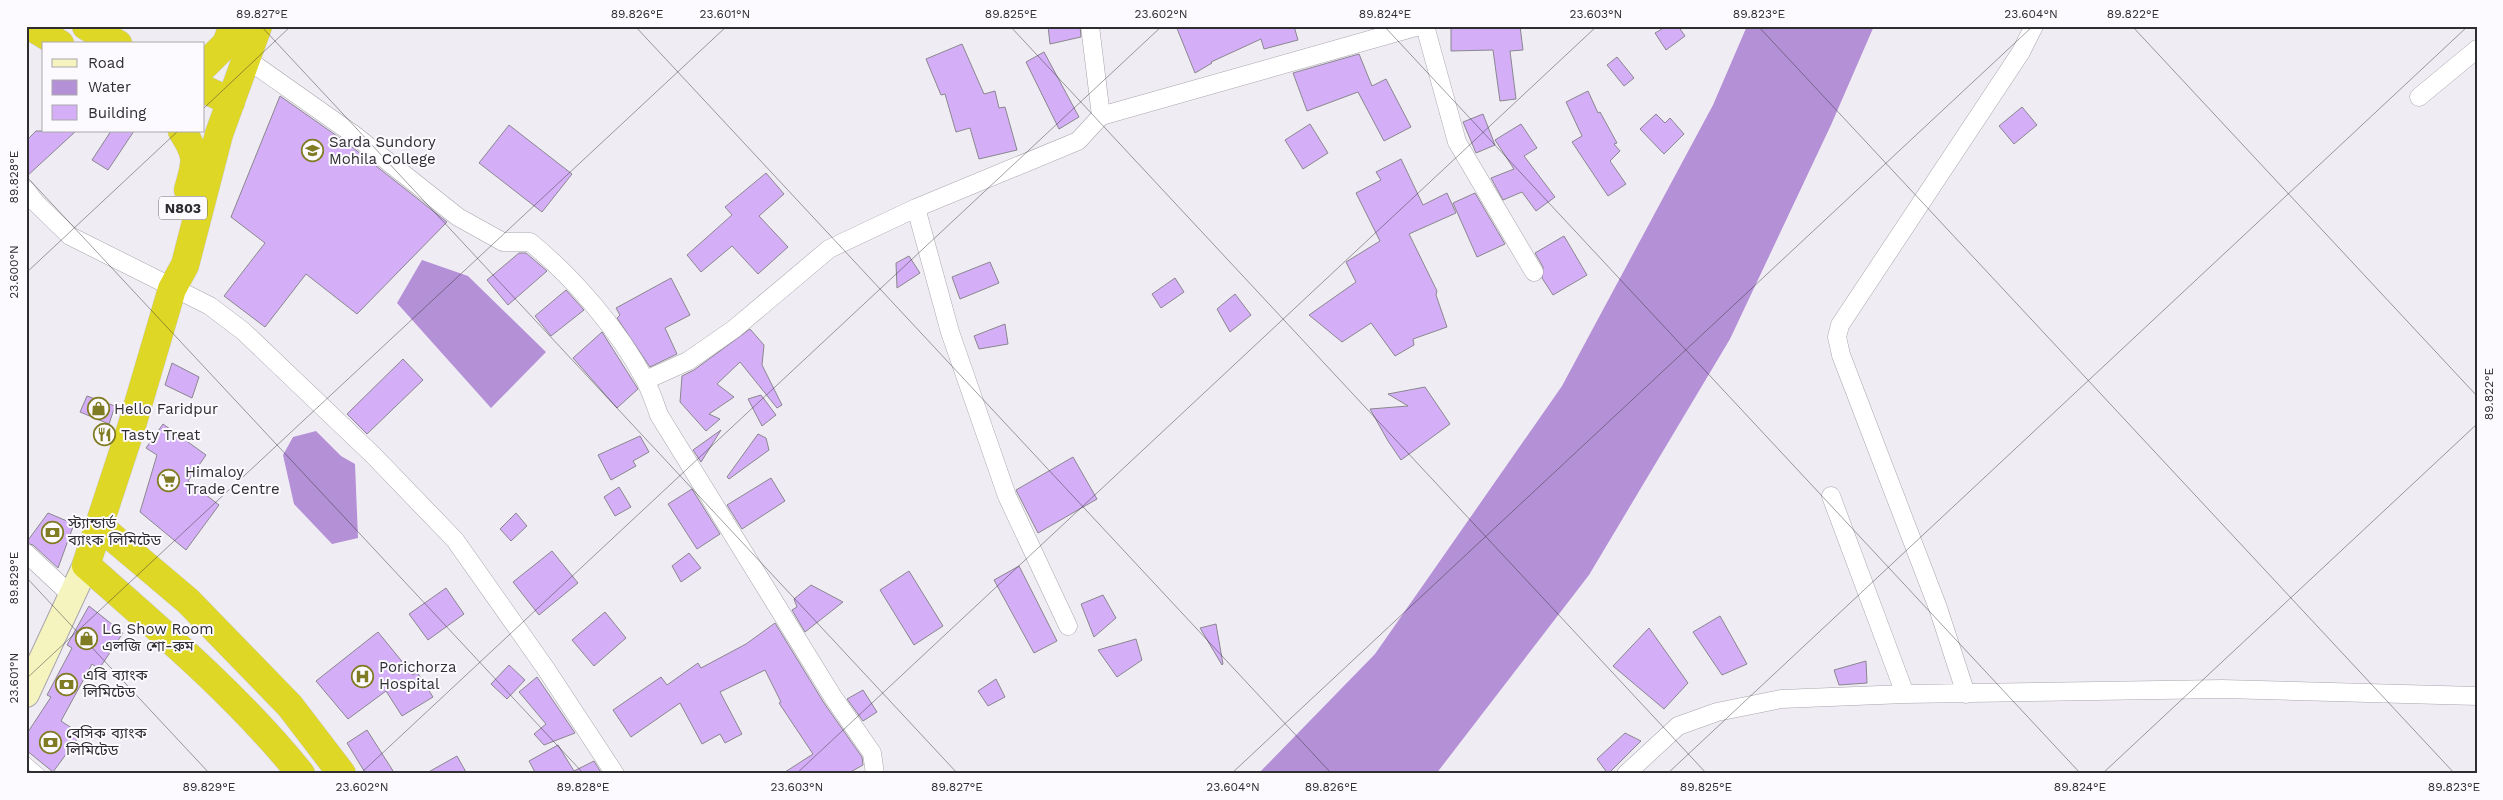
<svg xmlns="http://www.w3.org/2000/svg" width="2503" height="800" font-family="'Work Sans','Noto Sans Bengali',sans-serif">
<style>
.water{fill:#b490d6}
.building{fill:#d4aff7;stroke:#8a878e}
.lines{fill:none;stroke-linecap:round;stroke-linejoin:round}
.lane-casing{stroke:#a9a5ad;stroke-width:10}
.street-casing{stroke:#a9a5ad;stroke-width:19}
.secondary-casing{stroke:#a9a5ad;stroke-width:28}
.highway-casing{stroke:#cdcdcd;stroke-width:29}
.lane{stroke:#fff;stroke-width:9}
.street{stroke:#fff;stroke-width:18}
.secondary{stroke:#f5f3be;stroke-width:26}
.highway{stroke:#dfd726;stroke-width:28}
.ticks{fill:none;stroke:#2e2d30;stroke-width:1;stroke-opacity:0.45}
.labels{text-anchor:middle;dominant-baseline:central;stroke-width:4;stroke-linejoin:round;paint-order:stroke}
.shield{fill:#fcfaff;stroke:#6c6a6e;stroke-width:1}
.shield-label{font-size:14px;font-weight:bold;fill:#2e2d30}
.poi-label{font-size:15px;fill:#2e2d30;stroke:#fcfaff;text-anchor:start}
.neatline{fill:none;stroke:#2e2d30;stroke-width:2}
.ticks-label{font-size:12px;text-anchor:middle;fill:#2e2d30}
</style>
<rect width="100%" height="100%" fill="#f0ecf4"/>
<path class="water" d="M1747,26h127l-43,99 -101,214 -141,236 -153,199h-178l117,-120 187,-268 151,-281z
M422,260l46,16 78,76 -55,56 -94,-105z
M316,431l25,25 14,8 3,74 -26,6 -38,-40 -11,-49 10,-18z"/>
<path class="building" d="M1048,26h32l1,11 -31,7z
M1176,26h118l4,14 -34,9 -3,-10 -50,23 1,1 -17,10z
M1451,26h69l3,24 -13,1 6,48 -16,2 -7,-51 -42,1z
M1667,26h11l7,10 -19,14 -11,-17z
M962,44l22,50 11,-3 4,17 6,-1 12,43 -38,9 -9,-31 -14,4 -11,-38 -4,1 -15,-36z
M1044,52l35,65 -20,12 -33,-67z
M1359,54l13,32 14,-7 25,48 -27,14 -26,-49 -51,19 -14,-38z
M1617,57l17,21 -10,8 -17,-21z
M1588,91l10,22 2,-1 17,31 -3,1 6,7 -10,10 16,23 -18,12 -36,-54 10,-6 -16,-34z
M280,96l67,47 100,79 -90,92 -51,-40 -41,53 -41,-31 41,-53 -34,-26z
M2022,107l15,18 -23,19 -15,-18z
M1483,114l12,31 -19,8 -13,-31z
M1656,114l9,9 5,-5 14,16 -20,20 -24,-25z
M1310,124l18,29 -25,16 -18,-29z
M1521,124l16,24 -13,8 31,41 -19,14 -14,-19 -19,8 -12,-22 23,-9 -19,-29z
M509,125l63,49 -30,38 -63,-49z
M36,131h40l-50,46v-36z
M111,131h23l-26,39 -16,-10z
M1401,159l22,46 24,-12 9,20 -47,21 28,57 -1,4 11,32 -34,12 1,6 -19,11 -24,-33 -29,19 -33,-27 47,-33 -10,-20 34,-21 -24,-48 25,-13 -5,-8z
M766,173l18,21 -25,22 29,31 -30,27 -26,-28 -31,26 -14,-17 45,-40 -7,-8z
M1475,193l30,51 -28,13 -24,-54z
M1564,236l23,39 -34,20 -11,-17 1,-11 -8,-14z
M519,253h7l21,18 -39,34 -21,-25z
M909,256l11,17 -23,15 -1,-25z
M990,262l9,21 -39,16 -8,-22z
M671,278l19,37 -25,13 12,26 -27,13 -33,-49 3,-3 -4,-7z
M1175,278l9,14 -23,16 -9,-14z
M566,290l18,20 -33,26 -16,-20z
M1235,294l16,21 -21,17 -13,-23z
M1005,324l3,20 -29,5 -5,-13z
M750,329l14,16 -2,20 20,40 -5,3 -37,-46 -23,22 17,13 -25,17 11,5 -14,12 -26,-29 2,-26 12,-6z
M602,332l36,57 -21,19 -44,-50z
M403,359l20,21 -56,54 -20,-20z
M172,363l27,14 -7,21 -27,-13z
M1425,387l25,37 -49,36 -13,-19 -18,-32 38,-3 -20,-12z
M761,395l15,20 -14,11 -14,-27z
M87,396l28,10 -6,18 -29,-12z
M163,424l43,31 -18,26 31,24 -33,45 -46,-38 17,-57 -11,-7z
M721,430l-20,32 -8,-12z
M758,434l8,4 3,12 -40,29 -2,-2z
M640,436l9,16 -16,9 3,5 -25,14 -13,-25z
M1073,457l24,42 -59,34 -22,-43z
M771,478l14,23 -43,28 -15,-24z
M619,487l12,20 -16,9 -11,-19z
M692,489l28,45 -23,15 -29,-45z
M48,513l26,11 -16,44 -25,-23 -7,-2z
M516,513l11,13 -16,15 -11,-12z
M552,551l26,32 -39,32 -26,-33z
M689,553l12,15 -20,14 -9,-16z
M1019,566l38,75 -23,12 -40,-73z
M909,571l34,55 -29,19 -34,-55z
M811,585l32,17 -38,30 -13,-22 5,-3 -3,-8z
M446,588l18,26 -36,26 -19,-26z
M1103,595l13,23 -22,19 -13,-33z
M89,606l34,27 -24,36 -7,-5 -31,57 20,13 -28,38 -27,-22v-15l25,-38 -4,-2 25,-47 -5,-3z
M605,612l21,26 -32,28 -22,-26z
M1720,616l27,48 -25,11 -29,-43z
M775,623l49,80 38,54 1,8 -16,9h-65l31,-20 -34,-51 2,-1 -16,-32 -45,22 22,42 -17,9 -5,-9 -18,10 -22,-41 -49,34 -18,-27 48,-33 6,8 31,-22 3,5 45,-24z
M1216,624l7,40 -1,1 -22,-37z
M1649,628l39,55 -24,26 -51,-43z
M378,632l35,43 4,-3 16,25 -31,19 -16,-25 -38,28 -32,-38z
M1136,639l6,21 -25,17 -19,-27z
M1866,661l1,22 -28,2 -5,-15z
M509,665l16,15 -18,19 -16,-15z
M537,677l38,56 -31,12 -10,-11 12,-10 -27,-32z
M996,679l9,18 -17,9 -10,-15z
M863,690l14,22 -14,9 -16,-22z
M367,730l28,44h-29l-19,-31z
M1625,733l16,8 -33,33 -11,-15z
M558,745l16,26 20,-10 8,13h-66l-7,-13z
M457,756l10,18h-42z"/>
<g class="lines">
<defs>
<path id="lane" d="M26,761l15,13"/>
<path id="street" d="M1425,26l32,116 77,130
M248,60l105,74 105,83 45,25h27c43,35 89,88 115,138 6,11 10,24 14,35l174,282 39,56 3,21
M2419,97l58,-48
M1101,116l318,-90
M26,190l10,13 34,33 140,70 33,25 130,124 82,85 91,129 69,105
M916,208l34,124 57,164 61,130
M646,380l42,-19 46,-32 95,-80 87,-41 162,-67 23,-25 -11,-90
M1831,496l74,198
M26,553l45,42
M1966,694l-28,-86 -97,-253 -4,-18 3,-12 181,-273 13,-26
M1626,774l52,-48 39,-14 64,-13 124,-5 317,-5 255,7"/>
<path id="secondary" d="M26,694l60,-129"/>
<path id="highway" d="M30,26l30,18
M86,26l32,18
M258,26l-39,108 -34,131 -13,24 -40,136 -46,140c75,66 152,131 215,209
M204,66l22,-22 7,-18
M204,89l27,13
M182,131c17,26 14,31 6,59
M98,525l90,76 102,105 52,68"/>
</defs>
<use href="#lane" class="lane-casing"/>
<use href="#street" class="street-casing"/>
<use href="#secondary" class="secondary-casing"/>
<use href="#highway" class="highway-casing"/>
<use href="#lane" class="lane"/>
<use href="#street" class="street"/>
<use href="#secondary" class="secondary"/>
<use href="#highway" class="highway"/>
</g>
<path class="ticks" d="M261,26l697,748M635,26l697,748M1010,26l697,748M1384,26l697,748M1758,26l697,748M2132,26l345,370M204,108l87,-82M26,176l558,598M26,273l152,-142M26,577l184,197M26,679l701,-653M360,774l802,-748M796,774l801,-748M1231,774l802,-748M1667,774l801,-748M2102,774l375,-350"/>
<defs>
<symbol id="school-ring" viewBox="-11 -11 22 22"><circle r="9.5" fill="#fcfaff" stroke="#807c23" stroke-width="1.5"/><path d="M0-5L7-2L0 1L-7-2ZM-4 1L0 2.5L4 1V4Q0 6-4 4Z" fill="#807c23"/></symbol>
<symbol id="shop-ring" viewBox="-11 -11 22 22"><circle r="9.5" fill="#fcfaff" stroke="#807c23" stroke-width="1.5"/><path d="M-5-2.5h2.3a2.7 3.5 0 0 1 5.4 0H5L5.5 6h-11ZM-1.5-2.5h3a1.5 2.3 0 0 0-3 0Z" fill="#807c23"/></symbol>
<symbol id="restaurant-ring" viewBox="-11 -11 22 22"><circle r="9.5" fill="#fcfaff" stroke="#807c23" stroke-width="1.5"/><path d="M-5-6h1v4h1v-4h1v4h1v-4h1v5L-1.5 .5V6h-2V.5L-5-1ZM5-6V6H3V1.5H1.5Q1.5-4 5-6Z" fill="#807c23"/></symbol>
<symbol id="supermarket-ring" viewBox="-11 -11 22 22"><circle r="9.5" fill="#fcfaff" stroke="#807c23" stroke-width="1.5"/><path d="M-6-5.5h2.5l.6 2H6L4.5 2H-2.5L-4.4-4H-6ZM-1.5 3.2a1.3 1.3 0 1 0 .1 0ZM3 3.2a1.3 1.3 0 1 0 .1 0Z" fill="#807c23"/></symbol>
<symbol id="bank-ring" viewBox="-11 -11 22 22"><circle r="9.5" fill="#fcfaff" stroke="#807c23" stroke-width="1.5"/><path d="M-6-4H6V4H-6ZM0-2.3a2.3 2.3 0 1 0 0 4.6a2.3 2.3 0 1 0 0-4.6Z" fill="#807c23"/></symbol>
<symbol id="hospital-ring" viewBox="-11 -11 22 22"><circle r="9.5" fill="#fcfaff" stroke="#807c23" stroke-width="1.5"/><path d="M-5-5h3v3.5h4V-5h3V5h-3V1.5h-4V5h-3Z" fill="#807c23"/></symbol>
</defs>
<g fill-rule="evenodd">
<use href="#school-ring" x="300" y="138" width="25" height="25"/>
<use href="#shop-ring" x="86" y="396" width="25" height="25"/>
<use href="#restaurant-ring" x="92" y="422" width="25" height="25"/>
<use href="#supermarket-ring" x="156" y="468" width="25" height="25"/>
<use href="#bank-ring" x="40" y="520" width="25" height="25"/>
<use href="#shop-ring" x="74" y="626" width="25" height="25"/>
<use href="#hospital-ring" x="350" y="664" width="25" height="25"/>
<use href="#bank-ring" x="54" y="672" width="25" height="25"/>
<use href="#bank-ring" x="38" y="730" width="25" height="25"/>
</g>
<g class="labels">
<rect class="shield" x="159" y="196.5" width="48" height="23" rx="4"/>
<g class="shield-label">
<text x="183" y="208">N803</text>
</g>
<g class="poi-label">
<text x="329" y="142">Sarda Sundory<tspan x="329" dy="17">Mohila College</tspan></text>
<text x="114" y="409">Hello Faridpur</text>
<text x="121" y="435">Tasty Treat</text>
<text x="185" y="472">Himaloy<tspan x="185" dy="17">Trade Centre</tspan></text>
<text x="68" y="523">স্ট্যান্ডার্ড<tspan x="68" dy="17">ব্যাংক লিমিটেড</tspan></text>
<text x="102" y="629">LG Show Room<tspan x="102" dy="17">এলজি শো-রুম</tspan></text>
<text x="379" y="667">Porichorza<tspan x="379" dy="17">Hospital</tspan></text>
<text x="83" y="675">এবি ব্যাংক<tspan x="83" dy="17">লিমিটেড</tspan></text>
<text x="66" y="733">বেসিক ব্যাংক<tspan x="66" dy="17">লিমিটেড</tspan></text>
</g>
</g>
<rect width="2503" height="800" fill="none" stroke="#fcfaff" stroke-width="55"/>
<rect x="42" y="42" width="162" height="90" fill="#fcfaff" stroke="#aaa8ac"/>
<rect x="52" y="59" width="25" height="8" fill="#f5f3be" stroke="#aaa8ac"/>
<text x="88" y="68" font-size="15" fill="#2e2d30">Road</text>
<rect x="52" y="80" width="25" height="15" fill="#b490d6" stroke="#aaa8ac"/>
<text x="88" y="92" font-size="15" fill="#2e2d30">Water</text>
<rect x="52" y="105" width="25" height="15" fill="#d4aff7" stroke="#aaa8ac"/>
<text x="88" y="118" font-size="15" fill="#2e2d30">Building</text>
<rect x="28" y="28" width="2448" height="744" class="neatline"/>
<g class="ticks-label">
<text x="262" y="18">89.827°E</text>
<text x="637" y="18">89.826°E</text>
<text x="725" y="18">23.601°N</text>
<text x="1011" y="18">89.825°E</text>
<text x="1161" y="18">23.602°N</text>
<text x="1385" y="18">89.824°E</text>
<text x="1596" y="18">23.603°N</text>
<text x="1759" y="18">89.823°E</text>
<text x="2031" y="18">23.604°N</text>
<text x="2133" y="18">89.822°E</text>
<text transform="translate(14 177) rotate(-90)" y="4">89.828°E</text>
<text transform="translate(14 272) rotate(-90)" y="4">23.600°N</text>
<text transform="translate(2489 394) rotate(-90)" y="4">89.822°E</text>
<text transform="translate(14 578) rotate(-90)" y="4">89.829°E</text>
<text transform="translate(14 678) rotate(-90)" y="4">23.601°N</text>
<text x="209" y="791">89.829°E</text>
<text x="362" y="791">23.602°N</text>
<text x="583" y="791">89.828°E</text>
<text x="797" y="791">23.603°N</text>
<text x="957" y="791">89.827°E</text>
<text x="1233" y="791">23.604°N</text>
<text x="1331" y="791">89.826°E</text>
<text x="1706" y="791">89.825°E</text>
<text x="2080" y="791">89.824°E</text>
<text x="2454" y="791">89.823°E</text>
</g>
</svg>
